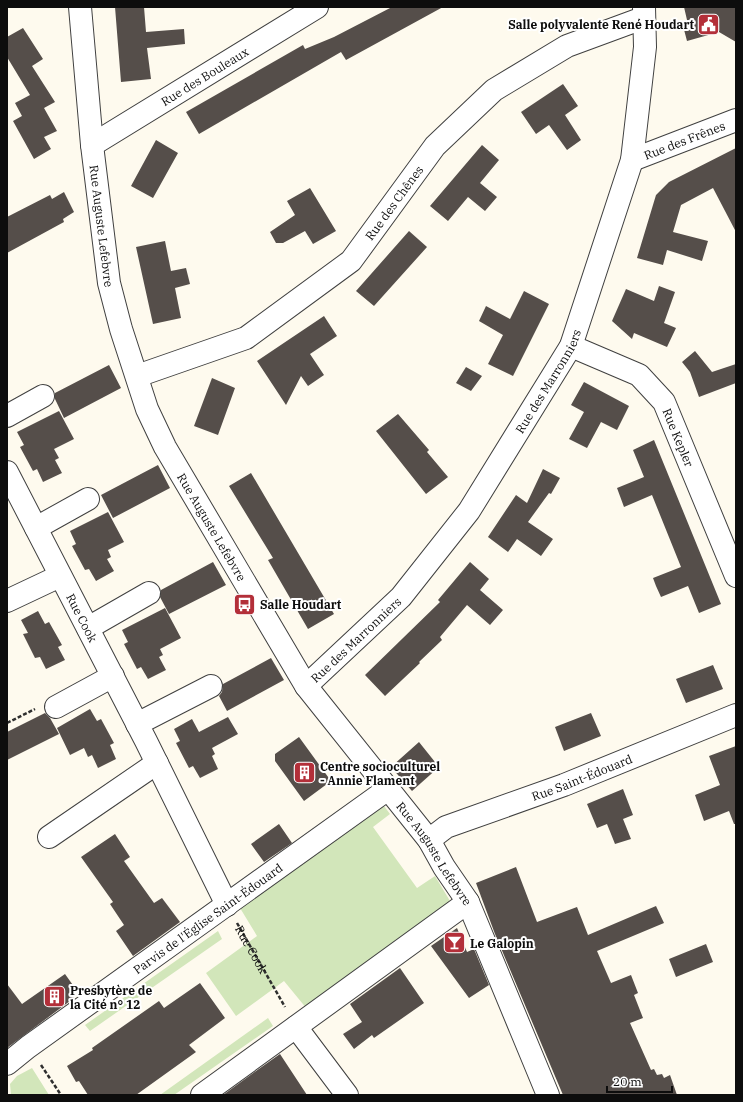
<svg xmlns="http://www.w3.org/2000/svg" width="743" height="1102" font-family="'IBM Plex Serif',serif">
<style>
.green{fill:#d2e6ba}
.building{fill:#554e4a}
.lines{fill:none;stroke-linecap:round;stroke-linejoin:round}
.minor-casing{stroke:#404040;stroke-width:24}
.path{stroke:#2f2f2f;stroke-width:2.5;stroke-dasharray:4 2;stroke-linecap:butt}
.minor{stroke:#fff;stroke-width:22}
.labels{text-anchor:middle;dominant-baseline:central;stroke-width:4;stroke-linejoin:round;paint-order:stroke}
.poi-label{font-size:12px;font-weight:bold;fill:#0d0d0d;stroke:#fff;text-anchor:start}
.street-label{font-size:12px;fill:#0d0d0d;stroke:#fff}
</style>
<rect width="100%" height="100%" fill="#fefaee"/>
<path class="green" d="M384,806l6,8 -17,13 44,61 18,-12 18,30 -146,103 -23,-28 -48,35 -30,-43 51,-37 -17,-28z
M218,931l4,8 -132,92 -5,-6z
M268,1018l5,8 -99,69h-14z
M32,1068l17,27h-38l-1,-11 7,-8z"/>
<path class="building" d="M115,7h29l2,25 38,-3 1,15 -38,4 4,31 -30,3z
M392,7h51l-97,53 -5,-8 -142,82 -13,-22 117,-67 2,4 29,-12z
M684,7h52v35l-17,-10 -32,9 -5,-19 5,-2z
M23,28l20,31 -11,7 23,36 -11,6 13,23 -13,6 7,12 -17,10 -21,-38 9,-5 -7,-13 15,-8 -23,-38v-20z
M563,84l15,22 -13,9 16,25 -14,10 -18,-25 -13,9 -15,-22z
M156,140l22,13 -25,45 -22,-12z
M482,145l17,15 -19,23 17,14 -12,14 -17,-14 -20,24 -18,-15z
M736,148v84l-23,-44 -32,17 -8,27 35,9 -6,20 -35,-11 -4,15 -26,-7 19,-63 13,-13z
M310,188l26,43 -23,13 -8,-13 -22,12h-7l-6,-11 25,-17 -8,-14z
M64,192l10,20 -11,7 1,3 -57,31v-36l43,-22 2,4z
M409,231l18,16 -53,59 -18,-15z
M165,241l6,30 15,-3 4,16 -15,4 6,30 -28,6 -17,-77z
M659,286l16,6 -11,31 12,5 -9,19 -33,-14 -2,6 -20,-18 14,-32 28,12z
M524,291l25,13 -36,72 -25,-12 15,-29 -24,-14 7,-15 24,13z
M324,316l13,20 -27,18 14,21 -16,11 -7,-10 -15,29 -29,-44z
M695,351l17,21 24,-8v19l-37,14 -9,-25 -8,-10z
M109,365l12,23 -57,30 -9,-19v-6z
M466,367l16,9 -11,15 -15,-8z
M212,378l23,10 -17,47 -24,-9z
M584,382l45,24 -12,24 -16,-8 -14,26 -18,-9 15,-27 -13,-7z
M59,411l15,28 -20,10 5,9 -4,2 7,13 -19,9 -6,-13 -4,2 -13,-24 4,-2 -7,-13z
M398,414l31,36 -2,2 21,25 -22,17 -50,-63z
M654,440l67,164 -22,9 -11,-27 -27,11 -5,-11 -3,-8 28,-11 -29,-72 -28,12 -7,-19 27,-11 -11,-27z
M158,465l12,23 -57,30 -12,-23z
M543,469l17,9 -9,16 -2,-1 -21,29 25,17 -12,17 -24,-17 -9,13 -20,-15 28,-42 11,8z
M251,473l83,141 -26,15 -40,-69 5,-2 -44,-72z
M108,512l16,30 -16,8 3,7 -4,2 7,12 -18,10 -7,-12 -4,1 -13,-24 4,-2 -6,-13z
M213,562l13,23 -57,29 -9,-17 1,-7z
M470,562l19,17 -9,11 23,20 -13,15 -23,-20 -27,32 2,3 -23,22 1,1 -35,33 -20,-21 75,-73 -2,-2z
M165,608l16,30 -21,11 3,6 -4,2 7,13 -18,9 -7,-12 -4,2 -13,-25 4,-2 -6,-12z
M38,611l7,13 4,-2 13,23 -4,2 7,13 -19,9 -6,-12 -5,1 -12,-24 5,-1 -7,-13z
M271,658l13,22 -57,31 -8,-15 3,-4 1,-8z
M713,665l10,24 -37,14 -10,-24z
M90,709l7,12 4,-2 13,24 -4,2 6,14 -18,9 -6,-13 -4,2 -4,-9 -14,7 -13,-27z
M45,713l5,5 9,16 -52,26v-28z
M591,713l10,23 -37,15 -9,-24z
M228,717l10,17 -26,14 3,6 -3,2 6,13 -18,9 -7,-12 -4,2 -13,-25 4,-2 -6,-12 18,-10 7,13z
M299,737l32,44 -27,20 -29,-40v-7z
M419,742l20,25 -27,24 -21,-24z
M736,746v78h-2l-5,-13 -25,10 -9,-26 25,-10 -11,-29z
M623,789l10,26 -10,4 8,20 -16,5 -8,-20 -10,4 -10,-24z
M279,824l13,19 -28,19 -13,-18z
M115,834l15,23 -6,4 30,42 8,-5 18,24 -47,34 -17,-25 8,-6 -14,-21 3,-2 -32,-45z
M516,867l21,55 40,-15 11,28 68,-29 8,17 -67,28 14,32 20,-8 7,18 -4,2 9,23 -13,5 21,47 3,-1 3,6 5,-1 2,4 6,-3 7,20h-114l-68,-161 -19,-51z
M457,928l10,24 7,-3 15,36 -20,13 -38,-52z
M706,944l7,18 -37,15 -7,-18z
M400,968l24,35 -50,35 -2,-3 -18,14 -11,-15 19,-12 -12,-18z
M65,974l10,14 -5,4 4,6 -67,50v-64l15,20z
M200,983l25,35 -36,27 7,7 -60,43h-48l-9,-14 -3,1 -9,-16 26,-16 -1,-2 67,-47 5,7z
M280,1054l27,41h-84l33,-24z"/>
<g class="lines">
<defs>
<g id="minor">
<path id="s2" d="M80,7l12,138 17,138 12,46 26,80 18,38 141,239 123,154 15,27 24,35 80,193"/>
<path id="s3" d="M92,145l225,-138"/>
<path id="s4" d="M632,160l104,-40"/>
<path id="s5" d="M571,346l68,29 25,27 72,174"/>
<path id="s6" d="M137,376l109,-38 105,-77 84,-115 59,-56 73,-44 76,-28"/>
<path d="M7,416l36,-20"/>
<path id="s7" d="M7,472l139,269 81,164"/>
<path d="M36,528l52,-29"/>
<path d="M7,601l53,-25"/>
<path d="M88,628l61,-35"/>
<path id="s8" d="M306,686l95,-89 68,-86 102,-165 61,-186 13,-113 -1,-40"/>
<path d="M56,707l57,-31"/>
<path d="M137,724l74,-38"/>
<path d="M49,837l108,-74"/>
<path id="s9" d="M429,840l17,-13 118,-42 172,-70"/>
<path d="M296,1027l51,68"/>
<path id="s10" d="M7,1064l21,-17 360,-258"/>
<path d="M202,1095l266,-193"/>
</g>
</defs>
<use href="#minor" class="minor-casing"/>
<g class="path">
<path d="M7,723l28,-14"/>
<path id="s1" d="M237,923l48,84"/>
<path d="M41,1065l20,30"/>
</g>
<use href="#minor" class="minor"/>
</g>
<defs>
<symbol id="civic-square" viewBox="-11 -11 22 22"><rect x="-9" y="-9" width="18" height="18" rx="4" fill="#b32f39" stroke="#fff"/><path d="M-.6-6.5H3V-4.5H.6V-3L4-1V1h2V6H-6V1h2V-1L-.6-3ZM-1.2 2.5V6h2.4V2.5Z" fill="#fff"/></symbol>
<symbol id="bus-square" viewBox="-11 -11 22 22"><rect x="-9" y="-9" width="18" height="18" rx="4" fill="#b32f39" stroke="#fff"/><path d="M-5-6H5V4H4V6H2V4H-2V6H-4V4H-5ZM-3.5-4V0h7V-4ZM-3.5 1.2v1.5H-2V1.2ZM2 1.2v1.5H3.5V1.2Z" fill="#fff"/></symbol>
<symbol id="building-square" viewBox="-11 -11 22 22"><rect x="-9" y="-9" width="18" height="18" rx="4" fill="#b32f39" stroke="#fff"/><path d="M-4-6H4V6H1V3H-1V6H-4ZM-2.5-4.3h1.7v1.8h-1.7ZM.8-4.3h1.7v1.8H.8ZM-2.5-1h1.7V.8h-1.7ZM.8-1h1.7V.8H.8Z" fill="#fff"/></symbol>
<symbol id="bar-square" viewBox="-11 -11 22 22"><rect x="-9" y="-9" width="18" height="18" rx="4" fill="#b32f39" stroke="#fff"/><path d="M-6-5H6L.8 .8V4.5H3.5V6h-7V4.5H-.8V.8Z" fill="#fff"/></symbol>
</defs>
<g fill-rule="evenodd">
<use href="#civic-square" x="696" y="12" width="25" height="25"/>
<use href="#bus-square" x="232" y="592" width="25" height="25"/>
<use href="#building-square" x="292" y="760" width="25" height="25"/>
<use href="#bar-square" x="442" y="930" width="25" height="25"/>
<use href="#building-square" x="42" y="984" width="25" height="25"/>
</g>
<g class="labels">
<g class="poi-label">
<text x="694" y="24" text-anchor="end">Salle polyvalente René Houdart</text>
<text x="260" y="604">Salle Houdart</text>
<text x="320" y="766">Centre socioculturel<tspan x="320" dy="14">- Annie Flament</tspan></text>
<text x="470" y="943">Le Galopin</text>
<text x="70" y="990">Presbytère de<tspan x="70" dy="14">la Cité n° 12</tspan></text>
</g>
<g class="street-label">
<text stroke="none"><textPath href="#s3" startOffset="132">Rue des Bouleaux</textPath></text>
<text stroke="none"><textPath href="#s4" startOffset="56">Rue des Frênes</textPath></text>
<text stroke="none"><textPath href="#s6" startOffset="318">Rue des Chênes</textPath></text>
<text stroke="none"><textPath href="#s2" startOffset="220">Rue Auguste Lefebvre</textPath></text>
<text stroke="none"><textPath href="#s8" startOffset="392">Rue des Marronniers</textPath></text>
<text stroke="none"><textPath href="#s5" startOffset="149">Rue Kepler</textPath></text>
<text stroke="none"><textPath href="#s2" startOffset="544">Rue Auguste Lefebvre</textPath></text>
<text stroke="none"><textPath href="#s7" startOffset="164">Rue Cook</textPath></text>
<text stroke="none"><textPath href="#s8" startOffset="68">Rue des Marronniers</textPath></text>
<text stroke="none"><textPath href="#s9" startOffset="166">Rue Saint-Édouard</textPath></text>
<text stroke="none"><textPath href="#s2" startOffset="940">Rue Auguste Lefebvre</textPath></text>
<text stroke="none"><textPath href="#s10" startOffset="248">Parvis de l'Église Saint-Édouard</textPath></text>
<text stroke="none"><textPath href="#s1" startOffset="30">Rue Cook</textPath></text>
</g>
</g>
<rect width="743" height="1102" fill="none" stroke="#0d0d0d" stroke-width="16"/>
<path d="M607 1086v6h65v-6" fill="none" stroke="#0d0d0d" stroke-width="2"/>
<text x="613" y="1086" font-size="12" fill="#0d0d0d" stroke="#ffffff" stroke-width="3" paint-order="stroke">20 m</text>
</svg>
